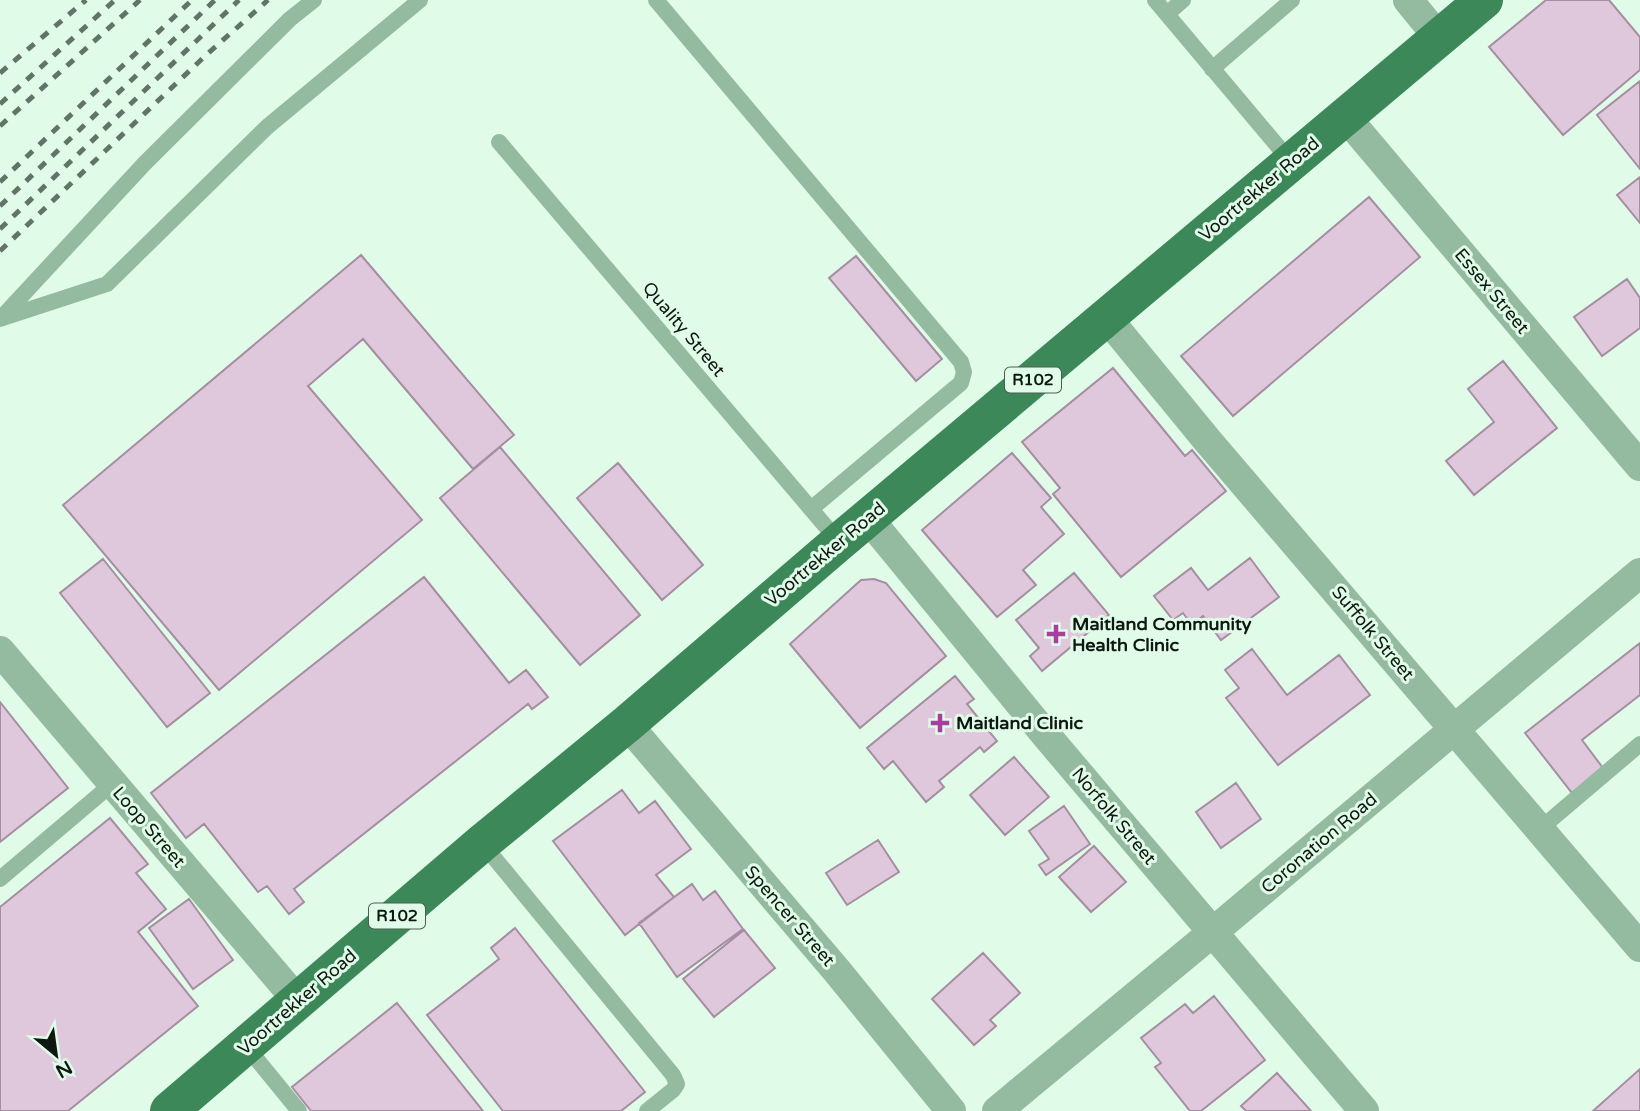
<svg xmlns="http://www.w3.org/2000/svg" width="1640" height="1111" font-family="'Varela Round',sans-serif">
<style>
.building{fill:#e0c8dc;stroke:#a58ea1;stroke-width:2}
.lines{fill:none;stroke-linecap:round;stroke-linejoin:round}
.lane{stroke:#94ba9f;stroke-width:16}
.street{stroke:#94ba9f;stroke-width:30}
.primary{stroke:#3d8859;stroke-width:38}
.rail{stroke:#627468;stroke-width:5;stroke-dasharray:9 9;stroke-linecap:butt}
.poi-dot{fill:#a93ea0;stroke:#e0fce8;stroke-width:2.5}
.labels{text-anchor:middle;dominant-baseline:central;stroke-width:6;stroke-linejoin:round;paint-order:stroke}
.shield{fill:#e0fce8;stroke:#4d5c52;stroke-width:2}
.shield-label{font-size:16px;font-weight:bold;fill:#0e1811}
.street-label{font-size:18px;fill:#0e1811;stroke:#e0fce8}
.poi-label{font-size:18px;font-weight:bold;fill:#0e1811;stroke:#e0fce8;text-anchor:start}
</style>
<rect width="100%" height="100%" fill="#e0fce8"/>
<path class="building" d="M1546,0h63l31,37v33l-77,65 -74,-88z
M1640,81v88l-43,-54z
M1640,177v46l-23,-28z
M1369,197l51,60 -187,159 -52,-60z
M361,255l153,180 -41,34 -110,-130 -55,47 114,134 -203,170 -156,-185z
M856,256l86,103 -26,22 -87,-103z
M1627,279l13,19v30l-38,28 -28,-39z
M1503,361l54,67 -83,67 -28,-34 48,-39 -26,-33z
M1113,368l72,88 7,-6 34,41 -105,86 -68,-83 7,-6 -38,-46z
M500,447l140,168 -60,50 -140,-167z
M1012,453l39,45 -10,9 23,27 -41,36 13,15 -39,32 -75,-87z
M618,463l85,102 -41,35 -85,-102z
M1250,558l29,39 -58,43 -18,-24 -11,9 -9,-12 -10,7 -19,-24 37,-28 17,22z
M103,559l107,134 -43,34 -107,-134z
M1074,573l35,42 -67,56 -12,-15 9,-8 -23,-28z
M424,577l85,106 17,-13 22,27 -16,12 -4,-5 -234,185 10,13 -15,12 -22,-28 -9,6 -54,-68 -18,14 -35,-45z
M874,579l12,4 60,73 -86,72 -70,-84 71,-64z
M1640,643v52l-58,45 21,28 -31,25 -47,-60z
M1252,649l35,46 52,-40 31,40 -92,70 -52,-67 13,-10 -14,-18z
M955,676l19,23 -7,5 30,37 -13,11 -4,-5 -41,34 5,6 -18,15 -33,-41 -9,8 -17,-21z
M0,702l68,86 -68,54z
M1014,757l35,40 -44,38 -35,-40z
M1236,783l25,36 -40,29 -25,-36z
M622,790l17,23 16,-12 36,48 -35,26 18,22 -49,38 -72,-94z
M1064,806l26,38 -44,31 -7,-10 10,-6 -20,-28z
M110,818l38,46 -12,9 30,36 -28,23 60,74 -130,105h-68v-204z
M878,840l21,32 -52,33 -21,-32z
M1094,846l32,36 -35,30 -32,-35z
M692,884l11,16 12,-9 28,38 -66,48 -38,-54z
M189,899l44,61 -40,29 -44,-61z
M515,928l130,164 -24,19h-118l-76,-96 72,-56 -8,-11z
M744,930l31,38 -61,49 -31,-38z
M983,953l37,40 -30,27 6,6 -22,19 -42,-46z
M1214,996l51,64 -64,51h-11l-35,-44 6,-4 -20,-25 44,-34 8,9z
M397,1003l86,108h-172l-19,-24z
M1640,1069v42h-47z
M1277,1073l34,38h-65l-5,-5z"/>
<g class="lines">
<path class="lane" d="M656,0l305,362 3,10 -3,11 -150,126
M1155,0l136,162
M1167,14l16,-14
M1212,69l80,-69
M499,142l340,400
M2,317l143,-154 145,-144 24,-19
M0,319l107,-35 160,-157 153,-127
M1540,829l100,-85
M482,843l191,232 4,9 -4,6 -26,21
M0,879l112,-95
M246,1046l53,65"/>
<path class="street" d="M1408,0l31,38
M1345,116l295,350
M1107,318l100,122 433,507
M868,518l177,216 319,377
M0,651l298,350
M627,724l210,247 114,140
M997,1111l216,-179 427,-359"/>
<path class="primary" d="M169,1111l313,-268 145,-119 212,-182 645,-542"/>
<path class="rail" d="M0,73l86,-73
M0,104l115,-104
M0,126l140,-126
M0,182l192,-182
M0,206l215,-206
M0,229l239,-229
M0,251l204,-194 64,-57"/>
</g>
<g class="poi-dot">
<path d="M1052.5 623.5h7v7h7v7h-7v7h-7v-7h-7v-7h7z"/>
<path d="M936.5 712.5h7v7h7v7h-7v7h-7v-7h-7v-7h7z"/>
</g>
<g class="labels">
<g class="shield">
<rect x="1005" y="367.5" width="56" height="25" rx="5"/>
<rect x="369" y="903.5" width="56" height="25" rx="5"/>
</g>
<g class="shield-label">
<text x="1033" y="380">R102</text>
<text x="397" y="916">R102</text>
</g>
<g class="street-label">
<text transform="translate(1259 189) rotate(-40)">Voortrekker Road</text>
<text transform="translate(1492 291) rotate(50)">Essex Street</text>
<text transform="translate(684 329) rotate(50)">Quality Street</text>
<text transform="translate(825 554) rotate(-40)">Voortrekker Road</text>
<text transform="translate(1373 633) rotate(50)">Suffolk Street</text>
<text transform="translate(1114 816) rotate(50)">Norfolk Street</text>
<text transform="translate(149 827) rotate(49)">Loop Street</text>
<text transform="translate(1319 843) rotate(-40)">Coronation Road</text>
<text transform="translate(790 916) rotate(49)">Spencer Street</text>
<text transform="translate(297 1002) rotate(-41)">Voortrekker Road</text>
</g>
<g class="poi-label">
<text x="1072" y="624">Maitland Community<tspan x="1072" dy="21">Health Clinic</tspan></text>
<text x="956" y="723">Maitland Clinic</text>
</g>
</g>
<g transform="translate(56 1055) rotate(151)" stroke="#e0fce8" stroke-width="5" paint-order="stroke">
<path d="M0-5L12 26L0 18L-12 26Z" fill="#0e1811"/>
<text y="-10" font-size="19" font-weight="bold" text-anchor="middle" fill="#0e1811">N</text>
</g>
</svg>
